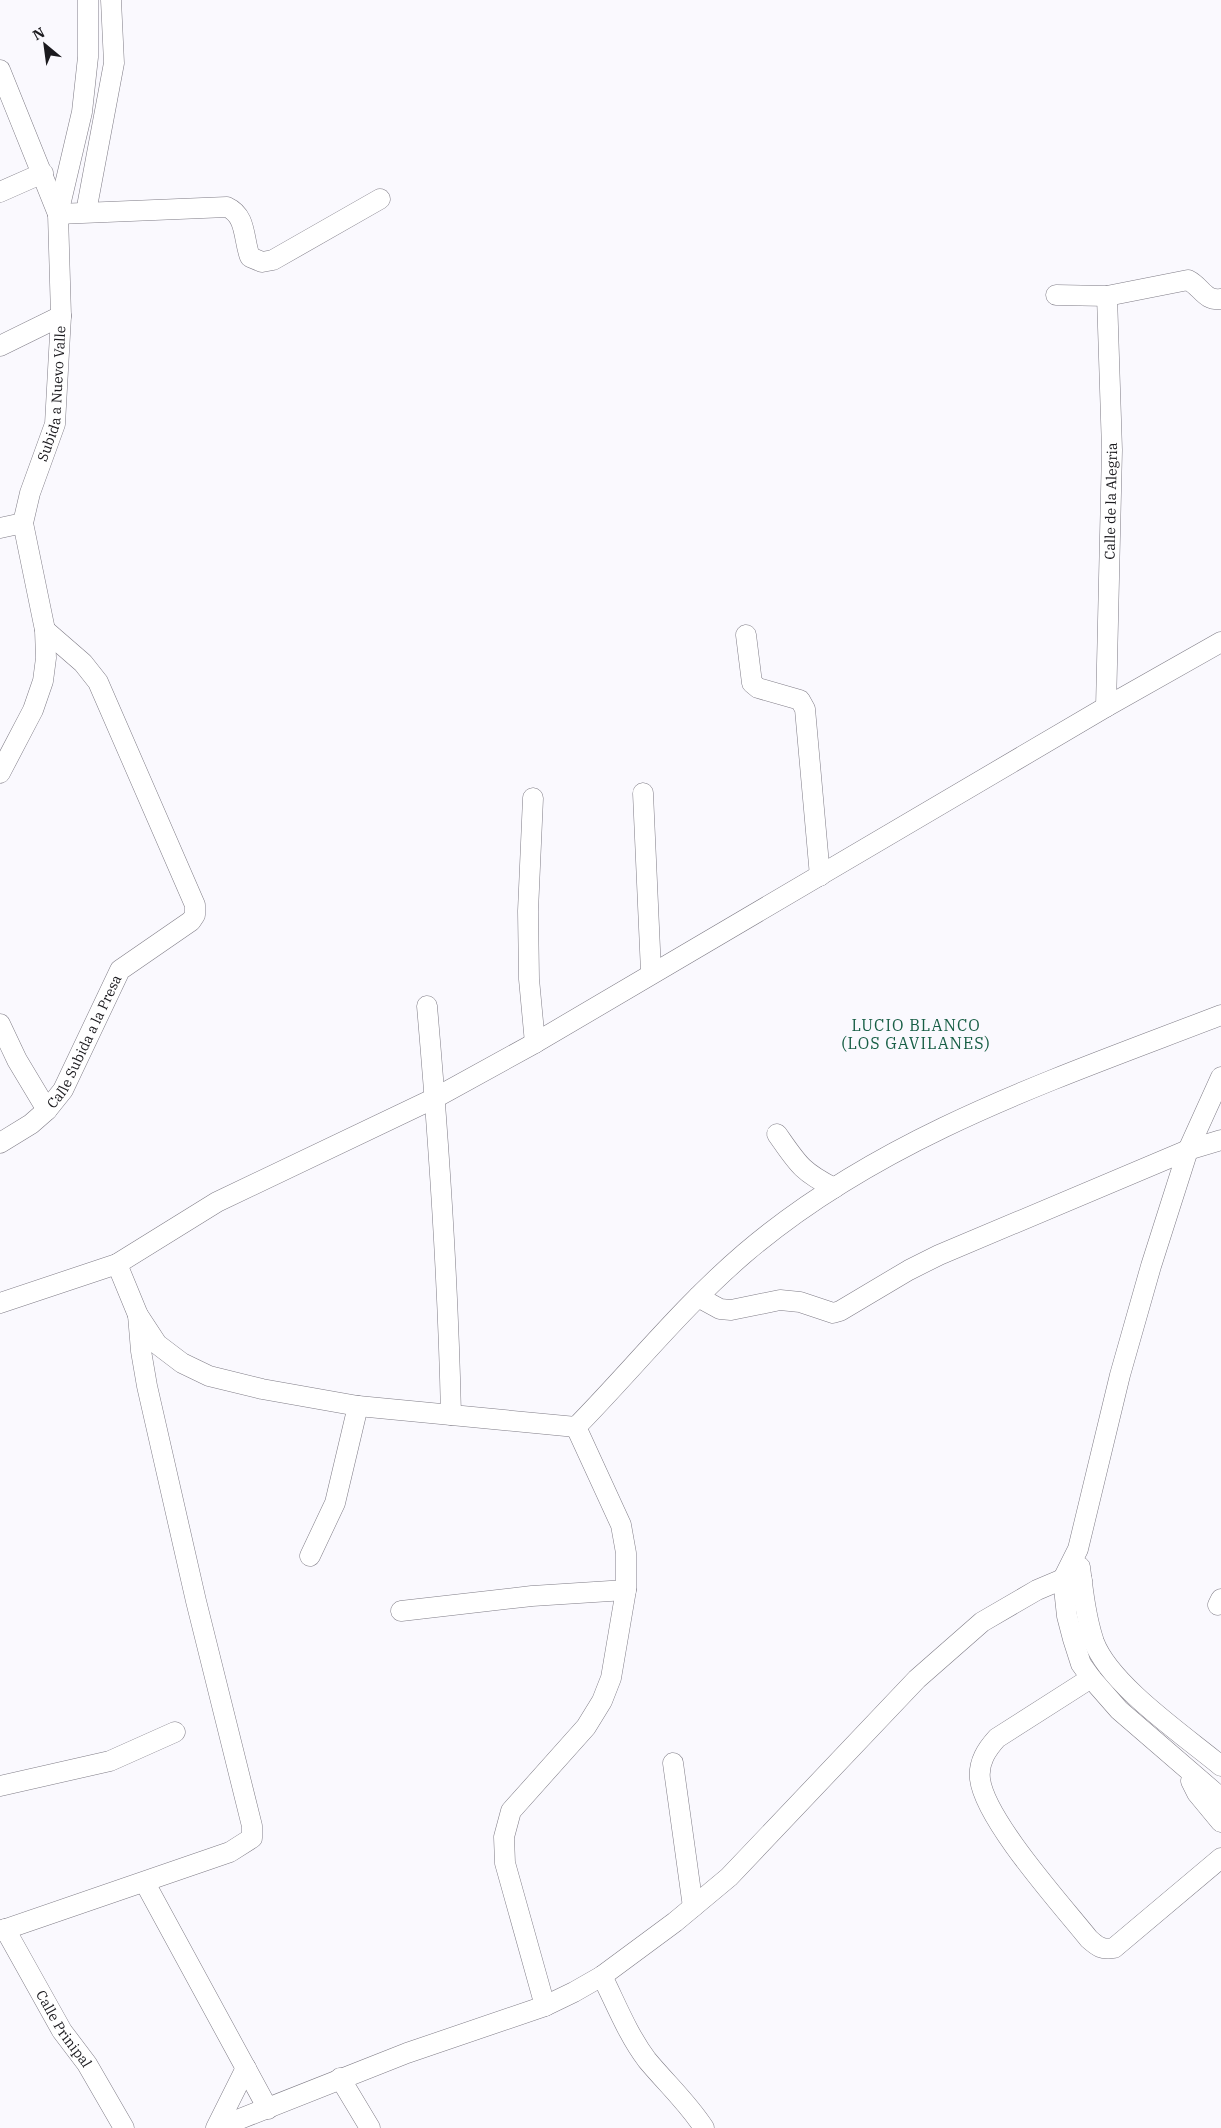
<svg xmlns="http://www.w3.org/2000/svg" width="1221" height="2128" font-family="'IBM Plex Serif',serif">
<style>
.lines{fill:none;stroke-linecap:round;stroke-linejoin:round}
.minor-casing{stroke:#7f7c86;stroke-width:21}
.minor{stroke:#fff;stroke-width:20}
.labels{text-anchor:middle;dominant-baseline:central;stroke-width:5;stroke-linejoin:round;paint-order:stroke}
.street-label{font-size:14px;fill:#1b1a1e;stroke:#faf9fe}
.quarter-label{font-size:16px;letter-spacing:1px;fill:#175e45;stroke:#faf9fe}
</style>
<rect width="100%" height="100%" fill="#faf9fe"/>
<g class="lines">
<defs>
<g id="minor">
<path d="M0,70l58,144"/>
<path d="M0,192l43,-19"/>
<path d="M86,212l28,-149 -3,-63"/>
<path d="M58,214l169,-7c20,9 16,32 23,50l12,5 11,-2 107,-61"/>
<path d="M1056,295l51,1 81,-16c14,7 16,21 33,19"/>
<path d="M0,346l61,-30"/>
<path d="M0,528l23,-5"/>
<path d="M746,635l6,48 6,5 42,12 5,9 15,167"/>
<path id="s1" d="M1106,707l6,-257 -5,-154"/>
<path id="s2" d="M0,773l33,-63 10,-29 3,-23 -1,-28 -22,-107 7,-30 25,-69 6,-108 -3,-102 24,-102 6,-55v-57"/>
<path d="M643,793l8,179"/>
<path d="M533,798l-5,113 1,68 6,64"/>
<path d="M427,1006c12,137 21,272 24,409"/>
<path d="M0,1024l17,36 30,50"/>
<path d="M1221,1077l-33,73 -37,116 -31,109 -42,174 -15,30 4,37 6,23 8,25 10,14 28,32 102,88"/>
<path d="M777,1134c21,30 24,37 57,54"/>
<path id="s3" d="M0,1143l31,-19 16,-14 16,-20 57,-120 71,-49 4,-6v-10l-97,-223 -15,-19 -38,-33"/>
<path d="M117,1264l21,51 19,29 25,19 27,13 53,13 96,17 218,21"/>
<path d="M698,1297l22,12 11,1 49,-10 20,2 33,11 7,-2 69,-41 30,-15 249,-105 33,-10"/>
<path d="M0,1303l117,-39 100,-62 218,-104 100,-55 571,-336 115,-65"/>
<path d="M576,1427c56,-57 107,-121 169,-174 137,-117 310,-174 476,-238"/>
<path d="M310,1556l25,-53 23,-97"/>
<path d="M1080,1567c3,24 6,51 14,75 16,43 91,94 127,124"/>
<path d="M1218,1605l3,-6"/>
<path d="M401,1611l131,-15 94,-6"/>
<path d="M1091,1678l-94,60c-10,11 -19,24 -17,41 5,41 81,125 109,160 9,8 13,11 25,9l107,-90"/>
<path d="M673,1763l20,144"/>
<path d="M1191,1781l6,12 24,29"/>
<path d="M0,1786l110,-25 65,-29"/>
<path d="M145,1883l123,226"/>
<path id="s4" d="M5,1929l57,102 25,33 37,64"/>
<path d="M0,1931l230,-79 22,-14v-12l-56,-225 -49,-215 -6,-35 -3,-36"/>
<path d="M602,1976c14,28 26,59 45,84 19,23 41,43 57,68"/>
<path d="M545,2006l-40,-143 -1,-26 7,-26 75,-84 16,-26 9,-23 15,-88v-37l-5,-28 -45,-98"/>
<path d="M340,2078l30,50"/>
<path d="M216,2128l30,-60"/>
<path d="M217,2128l190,-75 138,-47 29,-14 28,-16 73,-54 54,-45 188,-198 65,-57 55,-32 26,-11 19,1"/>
</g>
</defs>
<use href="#minor" class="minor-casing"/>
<use href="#minor" class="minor"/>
</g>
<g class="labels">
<g class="street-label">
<text stroke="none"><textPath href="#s2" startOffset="396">Subida a Nuevo Valle</textPath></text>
<text stroke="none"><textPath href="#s1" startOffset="206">Calle de la Alegria</textPath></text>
<text stroke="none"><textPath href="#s3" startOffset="136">Calle Subida a la Presa</textPath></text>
<text stroke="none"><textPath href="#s4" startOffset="116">Calle Prinipal</textPath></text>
</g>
<g class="quarter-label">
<text x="916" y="1025">LUCIO BLANCO<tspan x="916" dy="18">(LOS GAVILANES)</tspan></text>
</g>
</g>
<g transform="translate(45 45) rotate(331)" stroke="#faf9fe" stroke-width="4" paint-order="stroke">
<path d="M0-4L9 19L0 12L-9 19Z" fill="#1b1a1e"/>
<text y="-8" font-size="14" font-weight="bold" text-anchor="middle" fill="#1b1a1e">N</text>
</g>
</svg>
